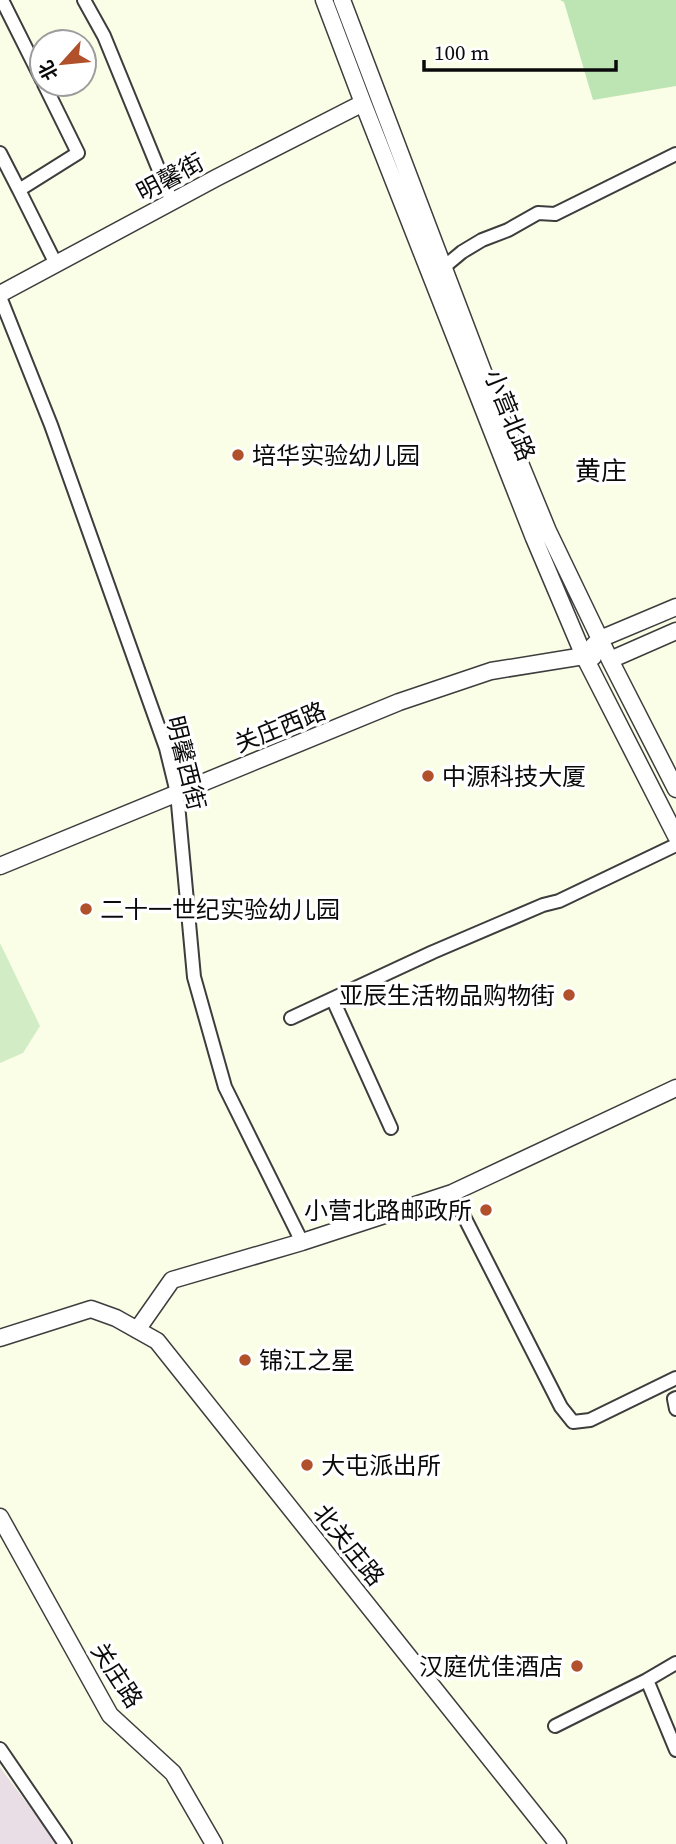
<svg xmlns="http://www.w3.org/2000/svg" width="676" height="1844" font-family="'Source Serif 4','Noto Sans SC',serif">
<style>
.industrial{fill:#e9dee6}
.green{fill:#bde5b4}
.pitch{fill:#d2edc5}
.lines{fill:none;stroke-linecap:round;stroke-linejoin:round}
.minor-casing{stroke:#3d3d3d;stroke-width:16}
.tertiary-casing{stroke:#3d3d3d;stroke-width:19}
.minor{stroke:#fff;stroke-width:12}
.tertiary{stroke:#fff;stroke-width:16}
.poi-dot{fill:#b0512b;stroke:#fff;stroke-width:2.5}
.labels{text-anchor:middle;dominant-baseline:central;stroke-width:7;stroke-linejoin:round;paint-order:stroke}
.street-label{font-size:24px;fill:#0a0a0a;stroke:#fff}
.poi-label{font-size:24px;fill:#0a0a0a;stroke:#fff;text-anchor:start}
.neighbourhood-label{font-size:26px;fill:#0a0a0a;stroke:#fff}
</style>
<rect width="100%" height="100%" fill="#fbfee7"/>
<path class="industrial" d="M0,1767l57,77h-57z"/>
<path class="green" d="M560,0h116v86l-83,14 -29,-98z"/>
<path class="pitch" d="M0,943l40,83 -17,27 -23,10z"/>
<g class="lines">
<defs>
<path id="minor" d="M2,0l40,80
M84,0l20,36 68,166
M0,153l19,37 59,-37 -34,-69
M19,190l37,74
M444,267l18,-15 20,-12 26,-10 30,-17 17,1 121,-60
M0,297l51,128 115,323 11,45 17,184 31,110 77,155
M333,1000l58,128
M291,1018l142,-66 110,-47 16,-4 117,-56
M452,1193l109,214 12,15 17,-2 86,-42
M676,1398l-2,1 2,10
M647,1680l29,-17
M555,1726l92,-46 29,70
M0,1749l65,95"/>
<path id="tertiary" d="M324,0l39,103 171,435 50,118 92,180
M342,0l150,395 56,136 62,129 66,129
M0,294l216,-116 147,-75
M593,646l7,-7 76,-32
M610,660l66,-29
M0,866l399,-164 92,-31 93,-15 9,1
M137,1330l35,-50 130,-38 150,-49 224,-105
M0,1338l91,-29 25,9 41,23 401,503
M0,1517l110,198 63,58 41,71"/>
</defs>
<use href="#minor" class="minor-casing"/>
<use href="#tertiary" class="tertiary-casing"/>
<use href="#minor" class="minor"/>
<use href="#tertiary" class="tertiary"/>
</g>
<g class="poi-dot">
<circle cx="238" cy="455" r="7"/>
<circle cx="428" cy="776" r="7"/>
<circle cx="86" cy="909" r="7"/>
<circle cx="569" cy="995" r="7"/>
<circle cx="486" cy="1210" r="7"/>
<circle cx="245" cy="1360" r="7"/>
<circle cx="307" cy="1465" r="7"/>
<circle cx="577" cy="1666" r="7"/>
</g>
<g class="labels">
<g class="street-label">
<text transform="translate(170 177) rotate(-28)">明馨街</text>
<text transform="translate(510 415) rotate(68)">小营北路</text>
<text transform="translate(280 727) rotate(-22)">关庄西路</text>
<text transform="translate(186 763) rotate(76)">明馨西街</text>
<text transform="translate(349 1545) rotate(51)">北关庄路</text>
<text transform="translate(117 1675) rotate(57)">关庄路</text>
</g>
<g class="poi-label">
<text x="252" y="455">培华实验幼儿园</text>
<text x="442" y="776">中源科技大厦</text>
<text x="100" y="909">二十一世纪实验幼儿园</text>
<text x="555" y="995" text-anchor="end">亚辰生活物品购物街</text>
<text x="472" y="1210" text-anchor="end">小营北路邮政所</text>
<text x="259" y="1360">锦江之星</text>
<text x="321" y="1465">大屯派出所</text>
<text x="563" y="1666" text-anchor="end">汉庭优佳酒店</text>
</g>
<g class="neighbourhood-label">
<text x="601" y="471">黄庄</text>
</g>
</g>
<g transform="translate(63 63) rotate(243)"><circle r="33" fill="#ffffff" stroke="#9d9d9d" stroke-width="2"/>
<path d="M0-5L12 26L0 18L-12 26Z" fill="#b0512b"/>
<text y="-10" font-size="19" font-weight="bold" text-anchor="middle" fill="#0a0a0a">北</text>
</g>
<path d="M424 60v10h192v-10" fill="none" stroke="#0a0a0a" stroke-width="3.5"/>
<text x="434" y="60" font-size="21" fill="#0a0a0a" stroke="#ffffff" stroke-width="5" paint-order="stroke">100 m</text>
</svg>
